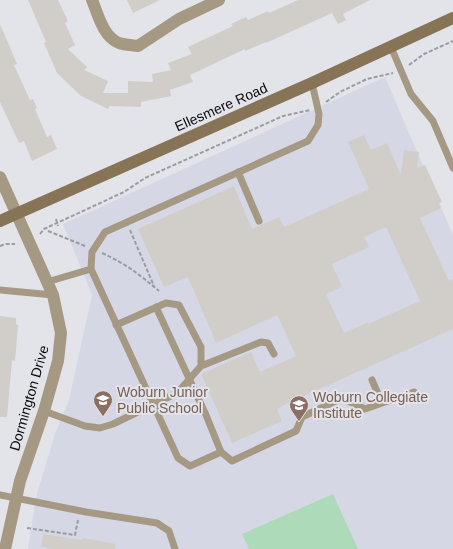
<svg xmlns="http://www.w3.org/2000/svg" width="453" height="549" font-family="Helvetica,sans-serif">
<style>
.built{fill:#d5d8e4}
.green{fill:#addab9}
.building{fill:#d1cec9;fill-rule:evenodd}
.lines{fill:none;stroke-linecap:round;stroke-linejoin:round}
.path{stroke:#9b9ca0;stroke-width:2;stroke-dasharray:4 2;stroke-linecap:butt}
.lane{stroke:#a69984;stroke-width:7}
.street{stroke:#a69984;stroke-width:12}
.secondary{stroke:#877456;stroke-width:12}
.labels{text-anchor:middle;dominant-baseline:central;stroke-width:4;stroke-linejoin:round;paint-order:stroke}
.street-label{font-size:14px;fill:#0b0b0d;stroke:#e3e4e9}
.education-label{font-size:14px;fill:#785e54;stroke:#e3e4e9;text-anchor:start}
</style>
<rect width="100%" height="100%" fill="#e3e4e9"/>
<path class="built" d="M385,77l68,158v314h-425l8,-52 19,-63 14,-34 23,-105 -29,-71z"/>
<path class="green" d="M333,494l25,55h-109l-7,-15z"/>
<path class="building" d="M28,0h30l10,21 -3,2 10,22 -7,4 19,18 -3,3 24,11 -5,12h25v-12l25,1 -1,-8 19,-4 -3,-7 24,-9 -4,-7 45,-21 -2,-2 15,-7 2,3 20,-9 1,2 29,-13h72l-27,14 3,6 -8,4 -6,-11 -66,30v-1l-21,9v-2l-55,26 3,7 -23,8 1,6 -30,6v5l-31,-1 -2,3 -27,-13 -24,-23 -13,-30 2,-1z
M127,0h33l-27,13z
M0,24l17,40 -3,1 16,35 3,-1 4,9 -2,1 12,28 4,-2 6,14 -25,12 -8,-20 -5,2 -19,-41z
M364,135l7,15 16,-7 14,32 3,-25 15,2 -2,16 8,-3 17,37 -3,1 2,5 -21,10 29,63 4,-2v50l-169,76 -7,4 5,12 -50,22 -31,-69 50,-22 9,20 36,-16 -10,-22 -9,-19 -61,28 -28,-66 -24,10 -26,-58 96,-43 18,43 27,-12 5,10 85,-38 -21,-47zM386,227l34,74 -52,23v-2l-24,11 -18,-39 16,-7 -10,-23 37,-17 -5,-10z
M0,316l16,2v6l2,1 -3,36 -3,-1 -5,57h-7z
M43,534l39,6 1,-2 33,6 -1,5h-63l-11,-2z"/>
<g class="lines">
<path class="path" d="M409,65l15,-11 29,-13
M326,102l14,-10 27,-13 26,-6
M56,219l2,7
M130,230l24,56
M48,231l37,15
M40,234l4,-5 80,-37 21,-14 138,-62 27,-6
M0,246l5,-2h10
M102,253c24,11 37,21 57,38
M27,528l48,7 3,-15"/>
<path class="lane" d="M391,47l20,47 22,27 20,47
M238,172l21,49
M91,269l87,189 12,8 31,-14 11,9 64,-30 6,-14 40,-19 23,11 49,-17
M47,282l44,-13 1,-17 13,-20 203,-91 10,-16 1,-11 -7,-31
M0,290l53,5
M156,307l50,108 15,37
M116,325l50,-22 13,2 22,42v19
M372,380l10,23
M44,411l41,15 15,2 13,-4 64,-31 24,-27 60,-24 7,1 6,11
M0,495l86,17 71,11 12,8 6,18"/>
<path class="street" d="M92,0c6,14 11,37 27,43 6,2 12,2 19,3l41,-27 40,-19
M0,177l53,118 8,38 -3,28 -14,50 -24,70 -15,68"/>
<path class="secondary" d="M0,221l312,-138 141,-65"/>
</g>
<defs>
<symbol id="school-pin" viewBox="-11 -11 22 30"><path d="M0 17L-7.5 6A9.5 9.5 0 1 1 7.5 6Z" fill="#8d6e63" stroke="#e3e4e9"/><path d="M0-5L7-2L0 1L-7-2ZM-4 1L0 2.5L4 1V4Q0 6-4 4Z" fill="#fff"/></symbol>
</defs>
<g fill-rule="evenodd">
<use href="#school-pin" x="92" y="389" width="22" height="30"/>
<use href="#school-pin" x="288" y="394" width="22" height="30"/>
</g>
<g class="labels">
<g class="street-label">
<text transform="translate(221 107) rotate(-24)">Ellesmere Road</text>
<text transform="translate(29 398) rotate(-74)">Dormington Drive</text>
</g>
<g class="education-label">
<text x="117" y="392">Woburn Junior<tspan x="117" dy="16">Public School</tspan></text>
<text x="313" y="397">Woburn Collegiate<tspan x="313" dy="16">Institute</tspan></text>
</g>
</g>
</svg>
